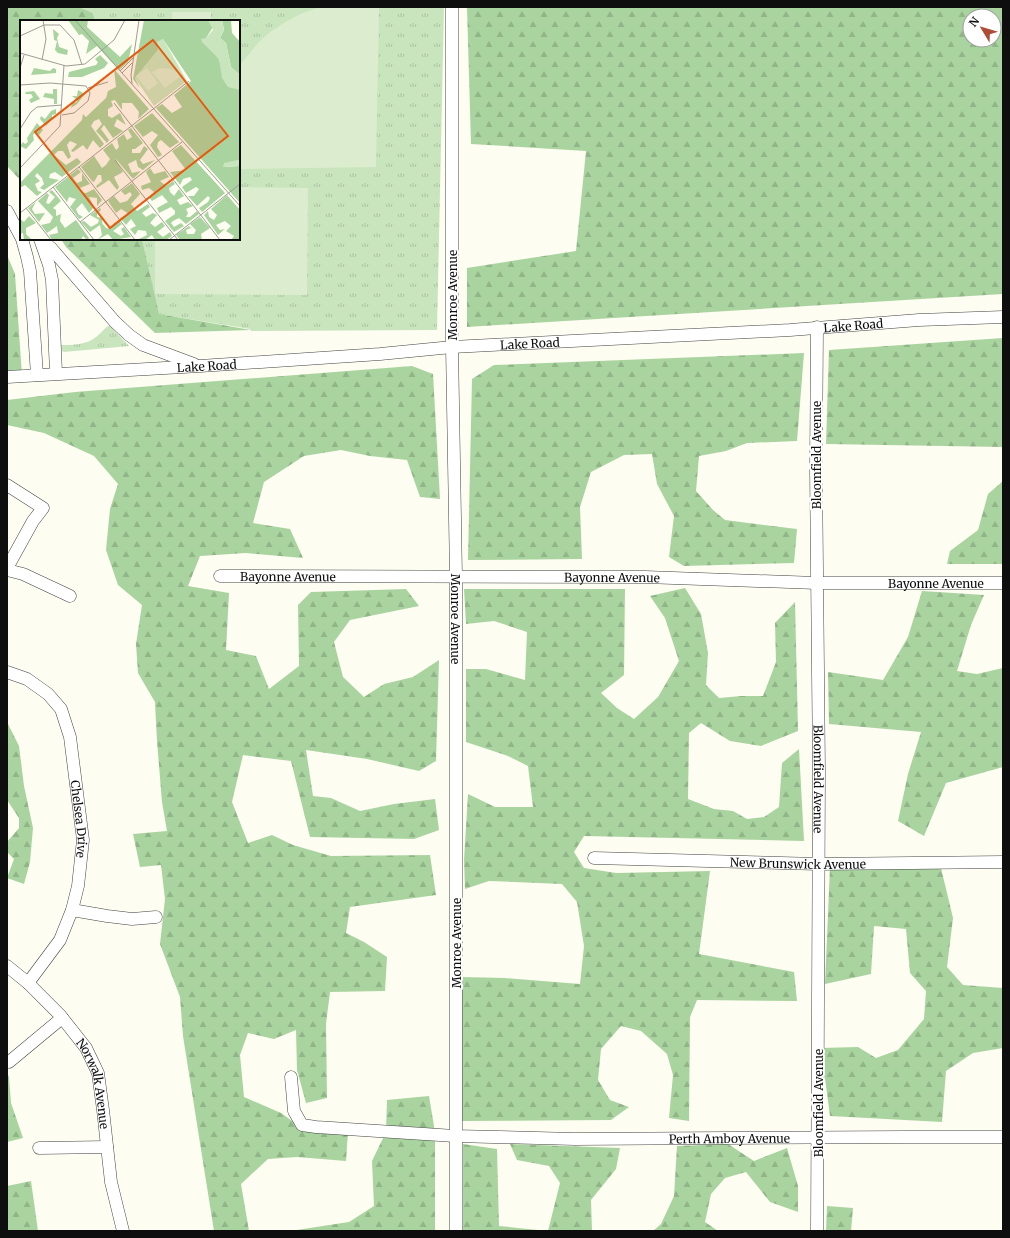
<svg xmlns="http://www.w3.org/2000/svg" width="1010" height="1238" font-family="Merriweather,serif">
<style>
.grass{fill:url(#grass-tufts)}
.forest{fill:url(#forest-firs);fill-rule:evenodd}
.pitch{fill:#dbedce}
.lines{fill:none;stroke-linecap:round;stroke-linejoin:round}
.minor-casing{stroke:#414141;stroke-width:13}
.minor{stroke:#fff;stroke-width:12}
.labels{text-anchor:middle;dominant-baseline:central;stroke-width:4;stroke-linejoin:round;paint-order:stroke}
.street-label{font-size:12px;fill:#0e0e0e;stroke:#fff}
.inset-road{fill:none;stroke:#9d9d96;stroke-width:1}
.view{fill:#e8590c;fill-opacity:0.15;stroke:#e8590c;stroke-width:2}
.inset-edge{fill:none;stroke:#0e0e0e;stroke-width:2}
</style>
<defs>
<pattern id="grass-tufts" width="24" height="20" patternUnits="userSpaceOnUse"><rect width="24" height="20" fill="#c9e5be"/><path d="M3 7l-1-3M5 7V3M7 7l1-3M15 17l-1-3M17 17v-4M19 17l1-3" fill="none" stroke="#abc3a2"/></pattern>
<pattern id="forest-firs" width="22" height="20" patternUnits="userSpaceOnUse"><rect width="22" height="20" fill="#aad49f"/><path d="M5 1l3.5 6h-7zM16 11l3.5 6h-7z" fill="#91b588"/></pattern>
</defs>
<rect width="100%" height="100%" fill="#fdfdf1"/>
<path class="grass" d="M79,7h365l-7,323 -186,1 -1,-2 -92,-15 -16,-75h97v-218h-144l-2,-8z
M108,326h2l19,20 -65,6 -2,-1 -1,-6c12,0 25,0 35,-8 4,-3 8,-8 12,-11z"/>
<path class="forest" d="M7,7h72l14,6 2,8h-74v160l-14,-15z
M467,7h536v287l-536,33v-59l109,-17 10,-100 -115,-7zM970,16h24v24h-24z
M61,239h81l17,75 92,16 -96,3 -89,-86z
M7,255l8,19 7,102 -15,1z
M1003,338v109l-177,-3 3,-94z
M804,353l-7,88 -50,2 -21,8 -27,5 -3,35 17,19 12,10 72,9 -3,34 -110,3 -15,-9 5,-41 -17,-32 -5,-30 -28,1 -33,17 -11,35 2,52 -114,1 4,-181 22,-14z
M412,366l21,8 7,125 -20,-2 -13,-37 -37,-4 -29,-6 -37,6 -40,26 -11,41 37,6 13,29 -57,-5 -46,3 -12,30 41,7 -3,57 30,6 13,33 30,-23 -1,-61 13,-13 95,-3 13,17 -69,14 -16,22 9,35 21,20 20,-13 29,-7 26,-17 -3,101 -17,10 -52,-12 -61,-9 7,46 18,2 29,13 34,-7 41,-5 4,31 -25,9 -104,-2 -19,-76 -48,-6 -11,47 16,41 24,-8 21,10 38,11 99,-1 6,40 -86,12 -4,26 18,9 23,15 -2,34 -55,1 -4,32 1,74 -21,5 -9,-33 -1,-40 -22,9 -26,-6 -8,22 4,42 37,16 18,13 49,5 -2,30 -49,-4 -29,2 -27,25 8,47h-35l-31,-195 -3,-39 -20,-53 5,-45 -4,-34 -21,2 -7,-33 34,-3 -5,-29 -5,-61 -2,-39 -17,-29 -2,-29 6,-39 -24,-20 -12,-35 4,-41 8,-25 -24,-28 -50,-23 -37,-8v-25l68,-8z
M1003,481v83h-56l3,-13 28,-21 10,-36z
M685,588l16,26 7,39 -2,32 13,13 22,-2h22l13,-34 -1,-39 20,-21 3,129 -37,15 -31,-5 -29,-18 -12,10 -1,66 26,10 19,2 14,8 17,-2 15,-10 3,-44 17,-14 5,92 -220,-5 -10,16 10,16 32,5 94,-2 -11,83 95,18 3,29 -100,-1 -7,17 -1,104 -20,-3 4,-43 -6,-21 -26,-23 -20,-5 -20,23 -3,31 12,20 19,7 -18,13 -150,1 1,-144 43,1 75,6 4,-38 -7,-44 -15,-18 -73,-3 -24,8 -1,-29 4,-66 27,13h38l-5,-41 -20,-10 -42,-14v-73h20l39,11 2,-48 -33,-11 -28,3 -2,-35h161l-1,86 -23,18 16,15 17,11 24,-22 21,-36 -14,-43 -15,-22z
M922,591l62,4 -13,30 -14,46 20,3 26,-6v99l-57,16 -22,53 -26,-15 10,-47 13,-42 -92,-8 -1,-52 55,8 25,-43z
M7,724h1l11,22 5,40 9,42 -3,34 -6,22 -17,-6 7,-19 -7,-7v-10l12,-14v-10l-12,-18z
M830,867l111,1 12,50 -6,49 16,18 40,3v60l-30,5 -27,18 -4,51 -112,-6 -9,-68 37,-1 18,11 22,-8 26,-31 2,-28 -16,-18 -4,-44 -32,-3 -3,48 -46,10z
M7,1073l2,4 2,26 12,35 -16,4z
M429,1096l6,36v99h-145l59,-9 25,-16 -2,-45 14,-29 1,-32z
M463,1144l34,5 2,77 49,5 12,-48 -11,-17 -32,-6 -7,-16 110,4 -4,21 -25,31 1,31h-129z
M728,1144l26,17 33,-13 11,38v26l-28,-10 -24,-30 -21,6 -14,16 -6,28 13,9h-65l8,-7 13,-28 3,-50z
M31,1181l7,50h-31v-45z
M827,1206l26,2 -2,23h-25z"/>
<path class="pitch" d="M325,7h54l-3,160 -137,2v-103c7,-8 13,-16 20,-24 15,-15 45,-33 66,-35z
M172,12h39v9h-39z
M239,187l69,1 -1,107 -152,-1v-55h84z"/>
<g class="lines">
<defs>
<g id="minor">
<path id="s1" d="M452,7v340l4,229v655"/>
<path d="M7,211l14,26"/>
<path d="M22,239l5,18 3,14 7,104"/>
<path d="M40,239l11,9 64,74 14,13 14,10 51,19"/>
<path d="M40,239l9,26 3,15 4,93"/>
<path id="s2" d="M817,327l-1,142 3,303 -2,459"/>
<path id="s3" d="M7,377l193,-11 180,-12 72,-7 338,-17 129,-10 84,-3"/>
<path d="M7,485l36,23 -10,13 -26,47"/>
<path d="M7,570l16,4 47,22"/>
<path id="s4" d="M220,576l425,1 172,6h186"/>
<path id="s5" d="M7,672l20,7 21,15 13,15 9,28 13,103 -5,46 -6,24 -12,30 -32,43"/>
<path id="s6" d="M594,858l225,6 184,-2"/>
<path d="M72,910l35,6 25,3 24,-2"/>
<path id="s7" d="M7,966l21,17 32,32 26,33 12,25 5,37 8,72 12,49"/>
<path d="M9,1062l53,-44"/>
<path id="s8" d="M291,1077l3,34 8,14 14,2 139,9 120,3 331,-2h97"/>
<path d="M39,1148l68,-1"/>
</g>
</defs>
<use href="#minor" class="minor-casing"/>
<use href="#minor" class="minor"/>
</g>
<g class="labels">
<g class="street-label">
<text transform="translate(452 295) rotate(-90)">Monroe Avenue</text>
<text stroke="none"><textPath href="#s3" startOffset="848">Lake Road</textPath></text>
<text stroke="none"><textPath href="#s3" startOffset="524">Lake Road</textPath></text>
<text stroke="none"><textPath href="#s3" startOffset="200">Lake Road</textPath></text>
<text transform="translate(816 455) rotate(-90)">Bloomfield Avenue</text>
<text stroke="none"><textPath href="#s4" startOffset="68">Bayonne Avenue</textPath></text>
<text stroke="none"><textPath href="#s4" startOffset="392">Bayonne Avenue</textPath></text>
<text stroke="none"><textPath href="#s4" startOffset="716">Bayonne Avenue</textPath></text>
<text stroke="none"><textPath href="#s1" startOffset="612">Monroe Avenue</textPath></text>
<text stroke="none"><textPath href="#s2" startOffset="452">Bloomfield Avenue</textPath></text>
<text stroke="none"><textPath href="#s5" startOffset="179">Chelsea Drive</textPath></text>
<text stroke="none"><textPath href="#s6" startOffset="204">New Brunswick Avenue</textPath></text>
<text transform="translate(456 943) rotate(-90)">Monroe Avenue</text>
<text stroke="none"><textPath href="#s7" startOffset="151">Norwalk Avenue</textPath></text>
<text transform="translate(818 1103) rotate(-90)">Bloomfield Avenue</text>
<text stroke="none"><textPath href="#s8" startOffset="478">Perth Amboy Avenue</textPath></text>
</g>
</g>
<g transform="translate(20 20)">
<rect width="220" height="220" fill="#fdfdf1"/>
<path d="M143,19l24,42 -33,25 -19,-28 23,-28 -2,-8z" fill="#c9e5be"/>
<path d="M48,0h20l-1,7 33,30 12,-13 -4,18 -9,8 -22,-24 -11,8 3,-13 -7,-7 -3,1zM124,0h64l5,7 -7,11 4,10 9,11 4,14 17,17v70l-17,7 17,-1v37l-84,-95 6,-4 10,9 10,-6 -8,-12 17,-14 -28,-42 -6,3 1,8 -23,28 5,10 -7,-9zM202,0h9l1,13 8,9v33l-9,-8 -5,-24 -6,-5 4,-8zM33,9l6,5 -2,4 2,9 9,3 -1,5 -9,-2 -3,-3 2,-9 -3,-1zM80,35l8,8 -4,5 -22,9h-14l1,-5 27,-7 2,-3 -3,-3zM14,48l16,3 3,-3 3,1v4l-25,2zM94,49l35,40 -11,10 1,-7 -7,-9h-10v7l-7,-10 -4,1 2,5 -5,3v7l4,2 8,-5 6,12 -9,-6 -3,7 9,5 -10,7 -9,-13 -3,4 8,11 -2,3 -11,-12 6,-7 -3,-5 -5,2 -3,5 13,18 -4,4 -7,-8 -6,10 -4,-5 -10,7 -2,-1 6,-7 -7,-3 -3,4 4,12 -3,2 -5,-8h-5l-4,4 12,10 11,-7 4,4 -3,3 -16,12 -7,-5 -5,2 -1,4 10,2 -15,10 -4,-2 4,-4 -2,-6 -5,-5 -2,3 5,5 -5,3 3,7 4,1 -5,4 -12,-11 -5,3v-5l62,-63 1,-6 3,3 20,-19 2,-7 8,-4zM33,69h4v15h-3v-5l-11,-2 2,-4 8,1zM58,70l7,4 -8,10 -6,4 1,-5 5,-1v-2l-5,-4h5zM14,71l6,8 -9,4 -2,-3 4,-3 -2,-3h-6l1,-2zM36,89v5l-4,1v4l-6,7 -6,-7 1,-3 4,3 6,-8zM132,93l27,29 -9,6 -9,-8 -3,2 -1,5 5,8 -4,2 -8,-12 8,-10 -6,-4 -9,6 -9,-11zM17,103l6,7 -4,5 -4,-2 -2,2 1,5 -8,9 -6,-3 3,-4 2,2 3,-2 -1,-4zM111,108l12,15 -8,6h-3v4h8l4,-7 4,3 -8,11 3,4 12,-4 -12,10 -5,-3 -2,-7 -8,4 4,9 9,-2 -8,8 -18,-21 8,14 -9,5 5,10 -2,3 -8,-10 -12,8 -1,-2 6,-5 -1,-6h-3l-4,7 -2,-1 -11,-14 13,-11 8,12 4,-3 4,-6 -7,-9 9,-7 4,7 3,-3 -2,-8 7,-5 3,6 5,-3 -4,-7zM161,125l44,48 -23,19 -3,-4 9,-6 2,-4 -2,-2 -11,10 -9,-10h6l5,-7 -3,-2 -10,6 -4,-6 10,-7 -2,-3 -7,2 -3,6 -10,-13 16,-2 -14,-19zM130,148l4,6 11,-3 4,6 -9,4 6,5 7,-5 2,3 -6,4 1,4 4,4 5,-7 5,7 -7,4 3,5 8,-3 5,4 -7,3 2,4 -2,4h4l7,-6 2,3 -13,10 -7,-6 -6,3 -2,2 3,4 7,-4 3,3 -10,6 -9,-11 10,-7v-3l-4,-4 -12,6 -2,-5 11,-6 -6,-7 -10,6 -3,-4 5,-5 -5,-4 -7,2 -1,-4 10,-4 -5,-10zM58,149l3,3 -8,6 4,5 5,-2v-8l8,11 -10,4 1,4 5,1 8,-4 8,11 -5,6v-8l-8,-1 5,10 -5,6 -7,-10 -6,6 2,5 5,3 -4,2 -9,-12 6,-8 -7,-2 -2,5 -12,-15zM112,163l8,11 -9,10 6,7 11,-7 2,3 -8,6 4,4 7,-4 4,2 -7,8 5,4 7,-5 3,4 -8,6 6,5 7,-5 2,4 -6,4h-11l-3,-5 -7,5h-8l10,-5 -1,-4 -8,-1 -3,5 -5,-6 6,-3 -2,-3 -3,-4 -5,6 -6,-7 9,-4 -8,-5 -5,4 -8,-12 6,-5 6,7 7,-2 5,-6 -2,-3 -5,3 -4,-4zM32,170l9,11 -8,7 3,2v6l5,-2 -1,7 5,7 11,-8 13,18 -2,2 -4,-4 -2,4h-29l-3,-5 9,-2 -1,-7 -10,7 -6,-8 9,-2 3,-6 -15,-16 9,-8 2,2 -3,8 3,1 6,-7 -6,-5zM207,175l13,15v30h-9l3,-4 -8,-5 5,-5 -6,-5 -9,4 4,5 5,-1 -7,6 -14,-20 4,-4 1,6 5,3 3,-5 -6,-6zM16,182l-4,7 3,5 10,-1 -6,9 -11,-14zM80,188l1,2 -4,4v3l6,1 -1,5 4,5 5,1 3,-6 5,-2 3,3 -9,7 8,5 3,-2 -3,-5 3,-2 7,10 -18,3 -5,-6 -11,6 5,-5 -2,-10 -10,7 -9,-10 3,-1 7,6 7,-4 1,-3 -9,-5zM9,196l7,7 -10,5v6l6,6h-8l-1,-7 -3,1v-15l4,3zM180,197l10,11 -9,6 1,6h-22l-4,-5 13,-9 2,2 -5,2 1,4h7l2,-4 -6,-6z" fill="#aad49f"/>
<path d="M188,0h14l2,10 -4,8 6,5 5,24 9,8v15l-12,-3 -6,-9 -3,-19 -17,-17 -1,-3 5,-1 7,-8zM218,140l2,6 -17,1 1,-4z" fill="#c9e5be"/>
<path d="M127,48l11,15 -10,8 -12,-15zM140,48l12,1 9,7 -16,12 -13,-16z" fill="#dbedce"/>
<path class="inset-road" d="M55,0l165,186M0,16l24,-11h16l14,15 8,25M0,33l46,13 19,-2 29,-24 11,-20M22,40l4,-21 -3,-19M0,48l4,-13M100,51l13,-13M102,53l10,-10M112,64l-1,-9 8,-55M0,65l30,-2 36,3 4,7 -2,8 -14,12 -12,2M68,68l20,-6M94,83l106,137M0,109l11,-17 6,-5 25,-2M95,140l63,80M59,147l56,73M0,148l40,-42 4,-61M33,167l41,53M6,188l25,32M0,193l169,-132M60,202l102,-80M149,220l71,-56"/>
<path class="view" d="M133,20l75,96 -118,92 -75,-96z"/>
<rect width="220" height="220" class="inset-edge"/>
</g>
<rect width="1010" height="1238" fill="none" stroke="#0e0e0e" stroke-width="16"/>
<g transform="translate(982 28) rotate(308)"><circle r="19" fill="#ffffff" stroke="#9f9f9f"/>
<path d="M0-3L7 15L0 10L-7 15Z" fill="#af4c35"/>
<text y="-6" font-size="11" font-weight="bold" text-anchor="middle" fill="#0e0e0e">N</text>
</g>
</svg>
